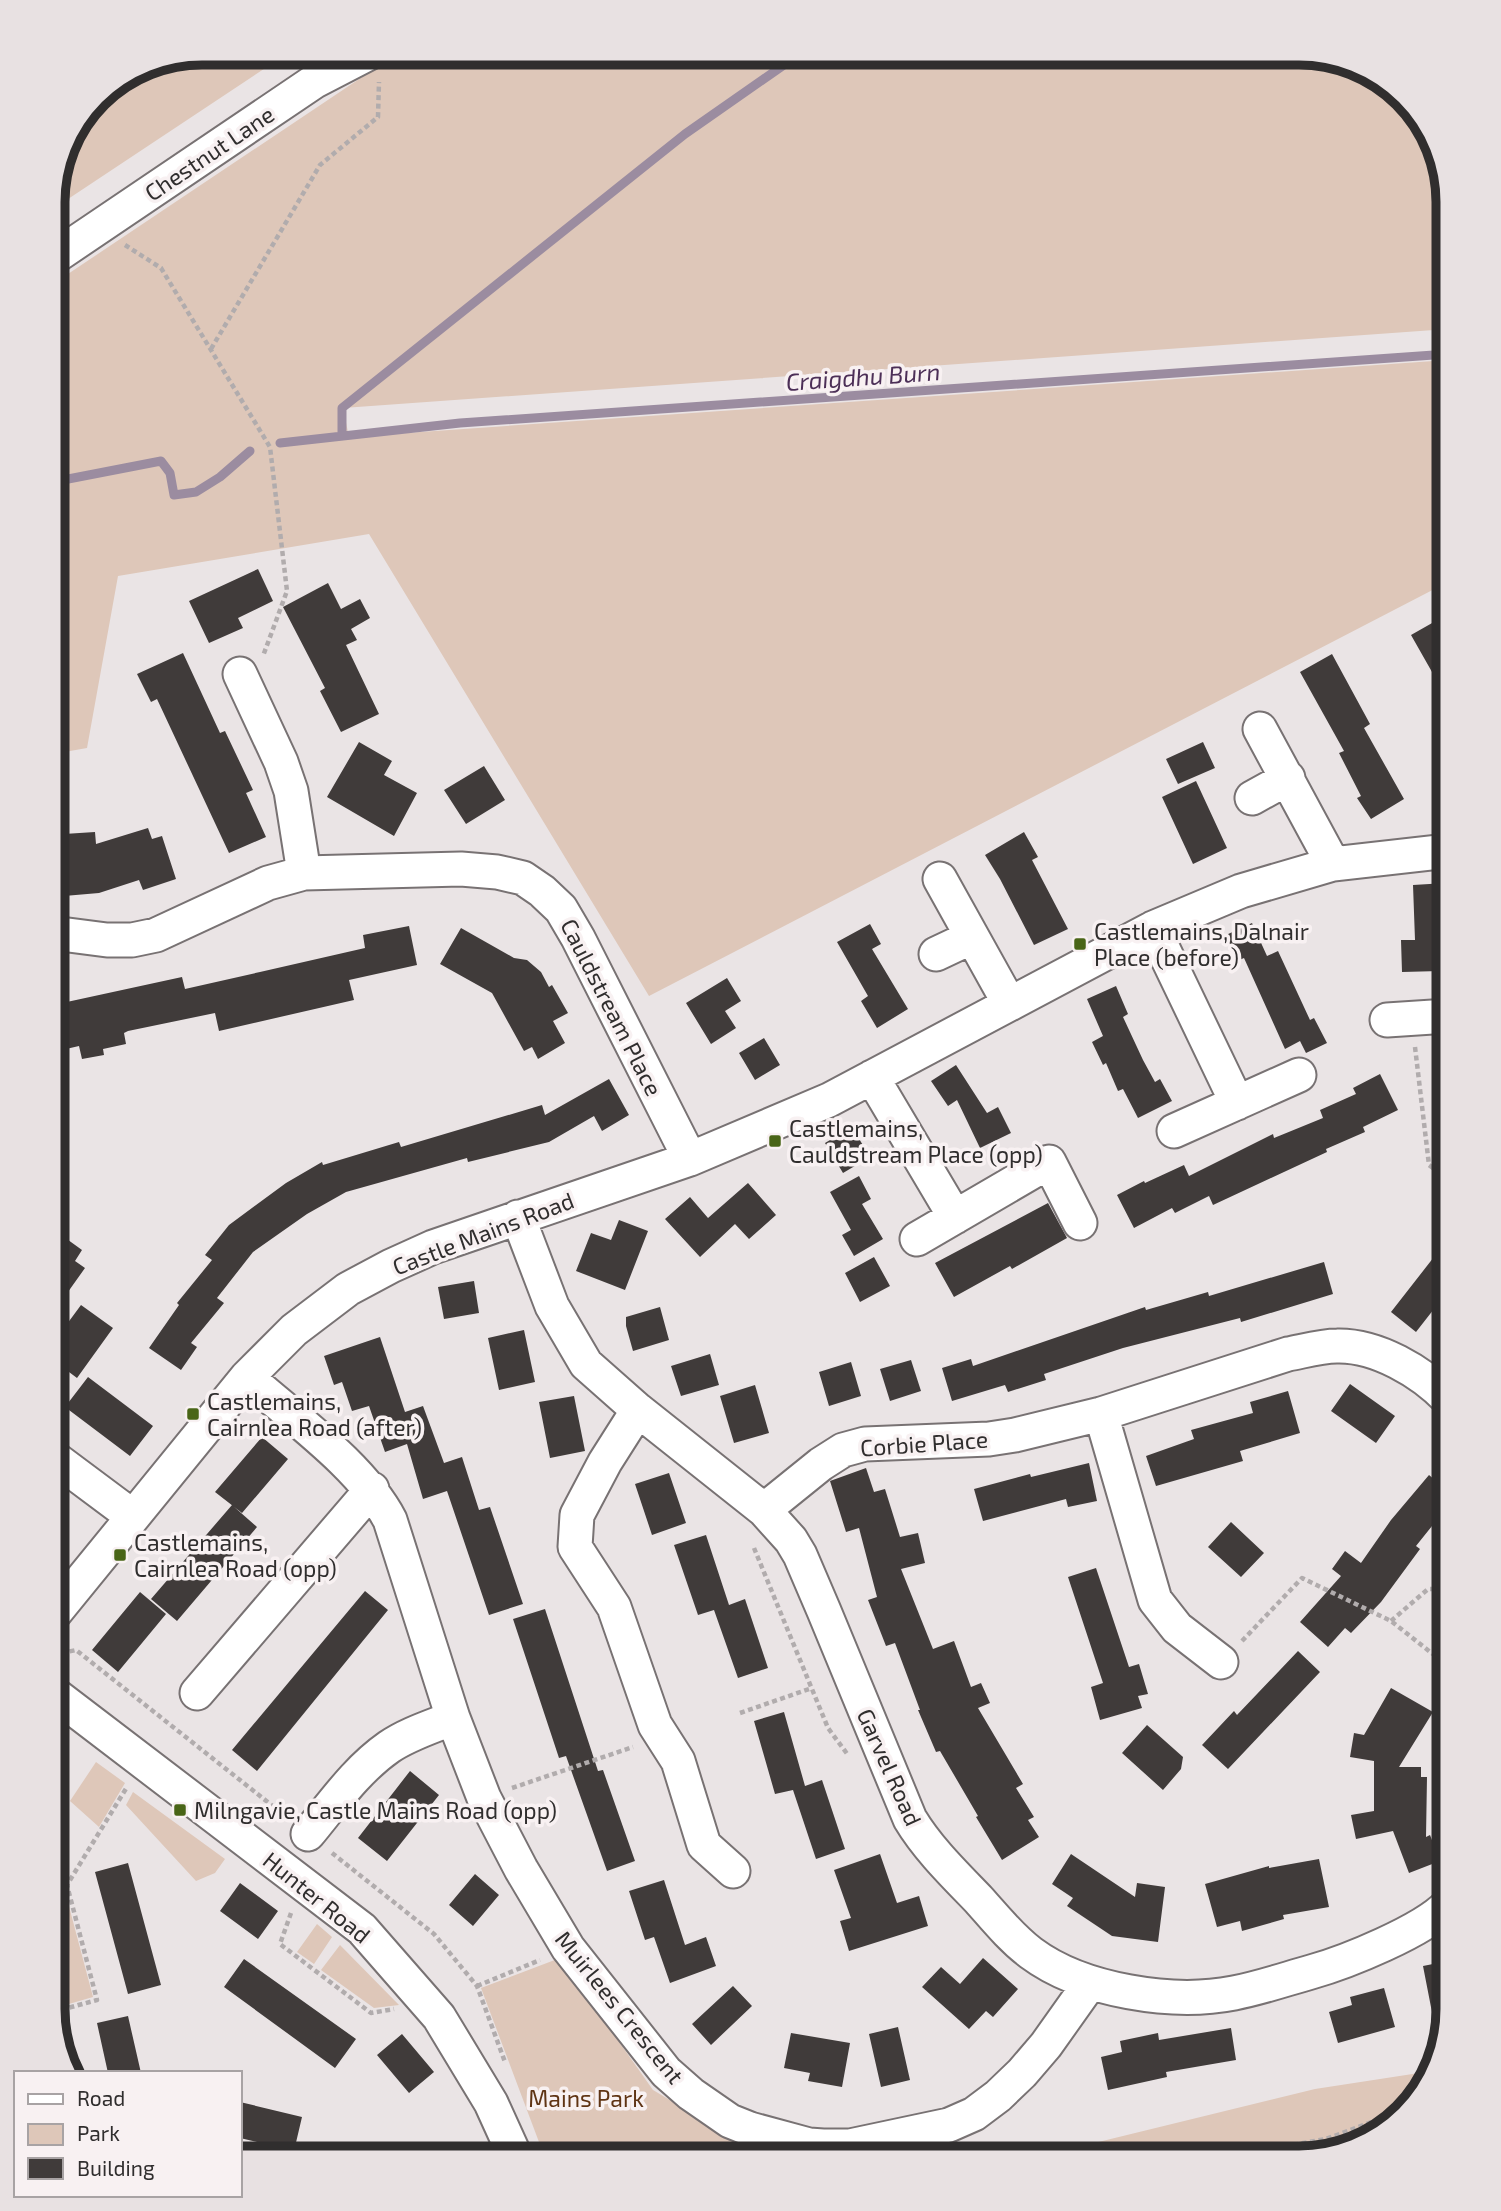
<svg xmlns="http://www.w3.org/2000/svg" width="1501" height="2211" font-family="'Exo 2',sans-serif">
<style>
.green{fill:#dec7b9}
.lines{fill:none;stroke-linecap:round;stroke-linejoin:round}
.stream{stroke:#9b8ca0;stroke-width:9}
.building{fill:#403b3a}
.minor-casing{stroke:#787273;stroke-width:37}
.path{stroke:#b1acad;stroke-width:4.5;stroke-dasharray:5 3.5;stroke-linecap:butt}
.minor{stroke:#fff;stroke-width:33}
.poi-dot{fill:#496517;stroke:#f8f1f2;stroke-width:2.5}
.labels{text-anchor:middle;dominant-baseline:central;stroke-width:7;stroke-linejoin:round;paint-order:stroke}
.street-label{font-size:23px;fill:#302e2e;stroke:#f8f1f2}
.poi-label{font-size:23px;fill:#302e2e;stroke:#f8f1f2;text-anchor:start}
.park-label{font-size:23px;fill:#5f3414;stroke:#f8f1f2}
.water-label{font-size:24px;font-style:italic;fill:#4c2f57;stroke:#f8f1f2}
.rim{fill:none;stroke:#302e2e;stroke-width:9}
</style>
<rect width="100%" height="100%" fill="#eae4e5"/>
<path class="green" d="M202,53h86l-235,156v-16l11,-49 33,-48 48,-32z
M398,53h910l66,20 55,55 19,74v127l-1105,79 6,29 1099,-77v222l-799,414 -280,-462 -251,42 -31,172 -34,6v-470z
M96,1762l29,21 -26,44 -29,-26z
M133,1792l92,67 -10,14 -19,8 -70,-76z
M66,1895l27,102 -31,9 -9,-17v-90z
M317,1924l15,13 -18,27 -17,-12z
M340,1945l59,60 -25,3 -53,-38z
M560,1958l93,132 104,62 45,6h-257l-64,-170z
M1432,2071l-4,13 -55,55 -73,19h-267l282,-69z"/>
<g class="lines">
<path class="stream" d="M342,436v-28l343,-274 116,-81
M280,443l180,-20 988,-69
M53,485l10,-5 98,-19 9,12 4,22 22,-3 24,-15 30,-26"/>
</g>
<path class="building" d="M258,569l15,32 -35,17 5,10 -34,15 -20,-42z
M328,583l13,26 19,-10 10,19 -19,11 6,11 -11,5 33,69 -38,18 -21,-41 5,-3 -42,-81z
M1448,614v48l-16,10 -21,-37z
M183,653l37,80 5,-2 28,59 -7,3 20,44 -37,16 -72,-154 -6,3 -14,-28z
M1332,654l38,70 -6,4 40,71 -33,20 -14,-21 4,-2 -22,-43 5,-2 -44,-79z
M359,742l33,19 -8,14 33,18 -23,43 -67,-39z
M1203,742l12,26 -37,16 -12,-25z
M484,766l21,34 -39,24 -22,-34z
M1196,781l31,67 -34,16 -31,-67z
M148,828l4,11 10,-3 14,43 -33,11 -4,-10 -40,13 -35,3 -4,-58h4v-4l31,-2 1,12z
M1024,832l14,25 -6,3 36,69 -34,16 -34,-66 -15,-24z
M1446,883l1,35h-9l2,53 -38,1 -1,-32h14l-2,-55z
M1252,923l15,33 11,-5 32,69 4,-2 13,25 -21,10 -6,-12 -15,8 -41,-91 -7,3 -11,-26z
M870,924l11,20 -9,5 36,60 -31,19 -16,-27 7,-5 -31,-54z
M409,926l8,39 -68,15 5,20 -135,31 -4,-18 -87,18 -4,2 2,11 -23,5 1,6 -22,4 -3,-13 -26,6v-47l129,-28 3,12 75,-17 105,-24 -2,-13z
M461,928l53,30 13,2 14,12 8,15 3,-2 16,28 -15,8 12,22 -27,16 -6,-12 -8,4 -32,-58 -52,-29z
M727,978l14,23 -16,10 11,17 -25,16 -25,-41z
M1116,986l12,28 -5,3 20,43 12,22 5,-3 12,22 -34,17 -15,-29 -5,2 -12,-28 -3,2 -11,-23 11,-6 -16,-37z
M764,1038l16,27 -25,15 -16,-27z
M956,1065l31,48 11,-6 13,26 -31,15 -23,-48 -9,6 -17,-25z
M1380,1074l18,36 -35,17 2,5 -39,17 1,3 -114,53 -4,-9 -34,17 -3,-5 -38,20 -17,-33 27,-14 1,2 39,-18 5,11 84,-42 1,4 49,-20 -3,-8 36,-16 -3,-6z
M609,1079l20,36 -27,16 -8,-15 -45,26 -81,20 -1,-4 -121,34 -39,22 -54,38 -36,46 7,5 -33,40 6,4 -16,23 -32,-22 30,-43 -2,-2 35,-43 -7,-5 24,-30 57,-42 36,-21 1,3 76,-23 2,5 141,-42 3,10z
M852,1127l18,30 -27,16 -18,-30z
M859,1176l12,23 -9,5 21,35 -29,17 -12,-21 9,-5 -21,-38z
M748,1183l28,32 -27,24 -14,-15 -35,33 -35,-38 25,-22 18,21z
M1048,1203l19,35 -55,31 -2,-3 -56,31 -19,-34z
M619,1220l29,11 -23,59 -49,-19 15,-38 20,7z
M64,1237l18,13 -7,11 10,7 -32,45v-68l3,2z
M1448,1239v52l-32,41 -25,-20z
M874,1257l16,29 -30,16 -15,-29z
M1324,1262l9,32 -92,28 -1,-4 -117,30 -79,26 2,6 -38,12 -3,-7 -53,16 -10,-33 29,-9 2,7 172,-59 1,3 62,-18 1,4z
M474,1281l5,32 -35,6 -6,-32z
M81,1305l32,23 -36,50 -24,-18v-17z
M660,1307l9,33 -36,11 -7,-25v-9z
M524,1330l11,52 -36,8 -11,-52z
M380,1337l25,75 18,-6 21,57 18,-6 17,53 11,-3 33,97 -34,11 -42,-124 -24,8 -16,-55 -22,8 -16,-46 -17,5 -10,-29 -8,3 -10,-29z
M710,1354l9,31 -38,11 -10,-30z
M911,1360l10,31 -31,10 -10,-32z
M851,1362l10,34 -32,10 -10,-34z
M88,1377l65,49 -23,30 -65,-49z
M1350,1384l45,32 -19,27 -45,-32z
M755,1385l14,48 -35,10 -14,-47z
M1288,1391l12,42 -60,18 3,10 -87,25 -10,-30 48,-17 -3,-9 62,-17 -3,-11z
M574,1396l11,55 -35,7 -11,-56z
M262,1437l26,22 -46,54 -27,-21z
M1089,1463l8,38 -29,6 -2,-8 -83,22 -9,-32 56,-15 1,3z
M866,1468l8,24 11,-3 15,48 18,-4 7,30 -24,6 32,80 21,-8 17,46 10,-4 9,20 -12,5 45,76 -7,4 18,29 -6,3 11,17 -37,23 -26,-43 2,-1 -38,-65 -4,1 -18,-42h2l-25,-67 -9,3 -18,-46 9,-3 -18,-69 -13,4 -16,-51z
M669,1473l17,50 -34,12 -17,-51z
M1429,1475l19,16v15l-32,40 4,3 -39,53 -30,31 -6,-5 -17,19 -28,-25 41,-46 -9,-7 13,-18 16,12 30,-43z
M232,1505l25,22 -80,94 -26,-22z
M1231,1522l33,31 -23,24 -33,-30z
M706,1535l23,70 16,-6 23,69 -30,10 -24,-68 -16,5 -24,-70z
M1096,1568l33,99 10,-3 9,30 -10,2 4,12 -42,12 -9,-33 12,-4 -35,-106z
M365,1591l23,19 -131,161 -25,-21z
M140,1592l26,22 -48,58 -26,-22z
M545,1609l53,162 5,-1 32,91 -28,10 -41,-115 -7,2 -46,-139z
M1298,1651l22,21 -92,97 -26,-24 32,-34 3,4z
M1391,1688l42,24 -34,55h22v10h6l-1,60 4,-2 10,26 -31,12 -16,-42 -37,8 -5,-24 23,-4v-50l-24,-4 4,-24 10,2z
M784,1712l21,74 17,-6 23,69 -29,10 -23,-69 -18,4 -21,-73z
M1147,1725l36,32 -2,12 -18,21 -41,-37z
M410,1771l29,24 -52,66 -29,-23z
M880,1854l17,49 22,-7 9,30 -79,25 -9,-30 11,-3 -17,-48z
M1071,1854l64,43 2,-14 28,4 -7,55 -46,-6 -45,-30 6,-8 -21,-14z
M1319,1859l10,48 -46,8 1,4 -42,12 -2,-10 -23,6 -12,-43 64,-18v2z
M128,1863l33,122 -33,9 -33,-122z
M475,1874l24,21 -26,31 -24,-21z
M664,1880l21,65 21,-8 10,29 -46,17 -16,-46 -9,3 -16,-49z
M240,1883l38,28 -20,28 -38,-28z
M983,1958l35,31 -25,28 -7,-6 -17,18 -47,-42 19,-20 19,17z
M244,1959l112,80 -21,29 -111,-81z
M1448,1961v49l-7,28h-4l-14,-72z
M733,1986l19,20 -41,39 -19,-21z
M1384,1988l11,39 -57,16 -9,-31 23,-7 -2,-8z
M128,2016l13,57h-33l-11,-50z
M898,2027l12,53 -29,7 -12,-53z
M1231,2028l5,32 -70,12 1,5 -59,13 -7,-33 21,-5 -2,-11 38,-8 1,7z
M791,2033l59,10 -8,44 -34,-6 2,-8 -26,-5z
M402,2034l32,38 -25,21 -32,-38z
M240,2102l62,15 -8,34 -54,-13z"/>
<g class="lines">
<defs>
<path id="minor" d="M53,258l262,-177 54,-28
M240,674l41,88 10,29 13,82
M1260,729l73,135
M1252,798l36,-20
M940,879l69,124
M1153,928l84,175
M53,933l54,7h25l24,-5 112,-52 36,-10 157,-4 36,3 26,6 19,13 19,18 17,29 112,221
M936,954l36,-17
M1387,1020l61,-4
M872,1077l83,140
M1174,1131l125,-56
M518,1217l34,89 34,58 52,46 126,100 27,30 9,15 24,56 86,208c18,30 45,56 69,81 16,18 32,38 52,53 51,38 142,52 203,40 26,-5 52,-14 77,-21 36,-10 112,-41 137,-67
M917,1239l132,-77 31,61
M247,1377c46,41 115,89 143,143l63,198 31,80 37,71 47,79 98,124 25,22 39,27 20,8 59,16 14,1h27l99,-21 25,-11 24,-18 24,-23 24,-28 44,-62
M638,1410l-33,52 -28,53 -2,32 39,60 41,118 23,36 26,84 29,26
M1101,1414l54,186 22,28 44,34
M53,1457l79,59
M764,1510l57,-46 22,-14 22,-6 124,-5 26,-4 86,-21 187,-60c16,-3 33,-8 49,-8 40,-1 85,26 111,53
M53,1615l194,-238 47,-47 54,-41 43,-23 42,-19 257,-88 139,-59 324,-172 88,-37 92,-27 115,-13
M53,1693l309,236 77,88 52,86 25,55
M197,1693l175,-204
M308,1834c25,-30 48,-64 81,-87 19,-13 42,-20 64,-29"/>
</defs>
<use href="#minor" class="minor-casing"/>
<path class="path" d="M125,245l36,23 109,179 17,144 -24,65
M211,349l109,-184 58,-48 1,-35
M1415,1047l14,118 19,14
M754,1548l74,180 20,27
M1391,1621l37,-32h20
M1242,1641l60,-63 89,43 57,45
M53,1655l23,-5 208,165
M740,1713l72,-25
M512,1788l121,-41
M332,1853l102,81 43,52 28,76
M53,1889l14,-4
M291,1913l-11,31 91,69 23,-4
M477,1986l63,-26
M53,2012l44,-12 -30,-115 60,-98
M1218,2158l108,-19 75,-28"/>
<use href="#minor" class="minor"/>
</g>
<g class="poi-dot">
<rect x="1073" y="937" width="14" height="14" rx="3.5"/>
<rect x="768" y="1134" width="14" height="14" rx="3.5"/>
<rect x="186" y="1407" width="14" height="14" rx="3.5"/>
<rect x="113" y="1548" width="14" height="14" rx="3.5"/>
<rect x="173" y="1803" width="14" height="14" rx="3.5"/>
</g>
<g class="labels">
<g class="street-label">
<text transform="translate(209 153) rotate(-34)">Chestnut Lane</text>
<text transform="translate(612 1007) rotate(63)">Cauldstream Place</text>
<text transform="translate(483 1233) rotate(-21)">Castle Mains Road</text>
<text transform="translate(924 1443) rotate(-4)">Corbie Place</text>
<text transform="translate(890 1767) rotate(66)">Garvel Road</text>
<text transform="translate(317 1897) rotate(39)">Hunter Road</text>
<text transform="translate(620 2007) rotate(51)">Muirlees Crescent</text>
</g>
<g class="poi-label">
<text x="1094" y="931">Castlemains, Dalnair<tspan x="1094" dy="26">Place (before)</tspan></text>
<text x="789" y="1128">Castlemains,<tspan x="789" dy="26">Cauldstream Place (opp)</tspan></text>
<text x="207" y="1401">Castlemains,<tspan x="207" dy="26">Cairnlea Road (after)</tspan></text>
<text x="134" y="1542">Castlemains,<tspan x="134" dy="26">Cairnlea Road (opp)</tspan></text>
<text x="194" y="1810">Milngavie, Castle Mains Road (opp)</text>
</g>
<g class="park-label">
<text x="586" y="2098">Mains Park</text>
</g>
<g class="water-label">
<text transform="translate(863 376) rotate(-4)">Craigdhu Burn</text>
</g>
</g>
<path d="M0 0H1501V2211H0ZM202 65H1299A137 137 0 0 1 1436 202V2009A137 137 0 0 1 1299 2146H202A137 137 0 0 1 65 2009V202A137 137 0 0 1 202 65Z" fill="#e8e1e2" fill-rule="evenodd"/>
<path class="rim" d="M202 65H1299A137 137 0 0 1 1436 202V2009A137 137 0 0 1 1299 2146H202A137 137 0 0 1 65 2009V202A137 137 0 0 1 202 65Z"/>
<rect x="14" y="2071" width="228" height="126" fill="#f8f1f2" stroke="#a8a3a4" stroke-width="2"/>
<rect x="28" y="2094" width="35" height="10" fill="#ffffff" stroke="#a8a3a4" stroke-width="2"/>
<text x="77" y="2106" font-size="21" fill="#302e2e">Road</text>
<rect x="28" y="2124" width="35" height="21" fill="#dec7b9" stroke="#a8a3a4" stroke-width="2"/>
<text x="77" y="2141" font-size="21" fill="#302e2e">Park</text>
<rect x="28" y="2158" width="35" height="21" fill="#403b3a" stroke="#a8a3a4" stroke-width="2"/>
<text x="77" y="2176" font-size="21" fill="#302e2e">Building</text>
</svg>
